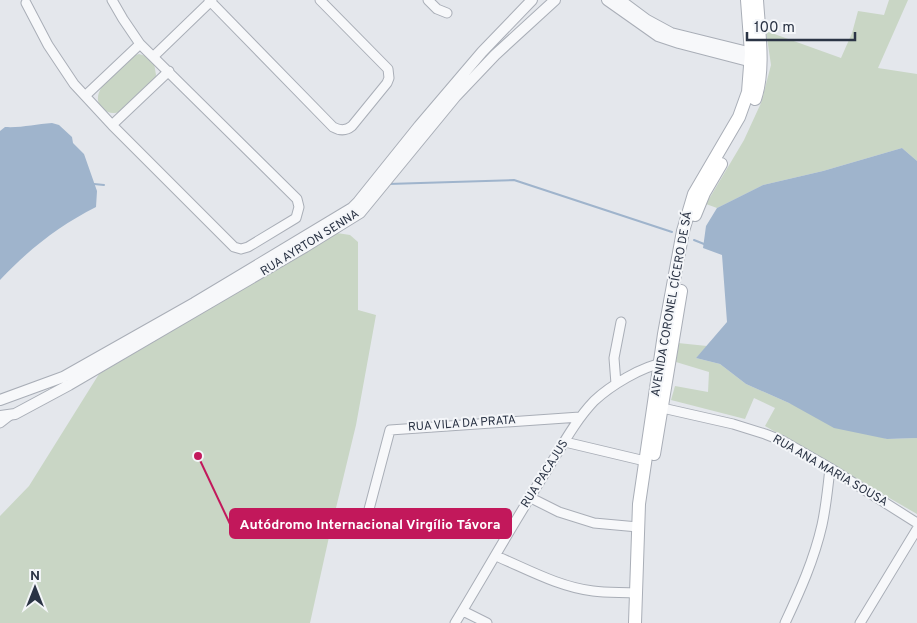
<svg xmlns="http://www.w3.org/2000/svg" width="917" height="623" font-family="Overpass,sans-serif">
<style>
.green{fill:#c9d6c5}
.water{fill:#9fb4cc}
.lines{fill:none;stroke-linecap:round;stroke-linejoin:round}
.stream{stroke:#9fb4cc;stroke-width:2}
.minor-casing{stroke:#a9aeb7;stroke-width:11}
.tertiary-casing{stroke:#a9aeb7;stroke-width:12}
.secondary-casing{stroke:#a9aeb7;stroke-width:14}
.minor{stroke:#f7f8fa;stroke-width:9}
.tertiary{stroke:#f7f8fa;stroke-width:10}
.secondary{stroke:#fff;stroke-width:12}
.labels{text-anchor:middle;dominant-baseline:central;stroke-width:4;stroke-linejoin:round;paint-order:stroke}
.street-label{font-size:12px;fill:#2b3445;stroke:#f4f6f9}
.leader{fill:none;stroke:#c2185b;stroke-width:2}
.callout-dot{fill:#c2185b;stroke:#f4f6f9;stroke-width:2}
.callout{fill:#c2185b;stroke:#c2185b;stroke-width:2}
.callout-label{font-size:14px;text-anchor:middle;font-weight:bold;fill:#fff}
</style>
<rect width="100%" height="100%" fill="#e4e7ec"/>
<path class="green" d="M889,0h19l-30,68 39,6v87l-15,-13 -79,23 -60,14 -46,23 -11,-4 38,-64 17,-37 10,-38 -5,-34 75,27 11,-25 6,-22 26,4z
M139,54l7,2 8,7 2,12 -1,4 -35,33c-7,2 -13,1 -18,-4 -16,-16 19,-41 30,-52z
M337,233l13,2 8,7v68l18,5 -20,110 -27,112 -19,86h-310v-107l29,-30 70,-112z
M678,343l29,3 -11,12 24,6 26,20 43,19 98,36 30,-1v76l-152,-88 10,-18 -21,-10 -9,21 -74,-19 4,-14 33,6 1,-20 -33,-10z"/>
<path class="water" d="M52,123l7,2 13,12 1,6 11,11 13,37 -1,16c-36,18 -68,43 -96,73v-149l5,-4c16,1 31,-3 47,-4z
M902,148l15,13v277l-30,1 -53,-11 -45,-25 -43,-19 -26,-20 -24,-6 31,-36 -5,-67 -19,-7 3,-22 11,-18 46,-23 60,-14z"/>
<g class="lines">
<path class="stream" d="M94,184l10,1
M388,184l126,-4 158,52
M694,240l10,4"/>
<defs>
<path id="minor" d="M209,0l124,127c7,4 13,4 19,-1l35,-43 2,-5 -1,-9 -68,-69
M428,0l9,9 10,4
M26,3l22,42 26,39 38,41 122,122 7,2 7,-2 48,-29 3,-11 -2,-8 -157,-155 -17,-25 -11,-19
M154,56l58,-56
M85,96l55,-52
M112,125l57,-54
M616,384l-2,-26 7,-36
M658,407l75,17 32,10 18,7 47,27 87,55
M0,423l9,-7
M565,442l80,19
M529,497l30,15 35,11 44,4
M363,532l27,-102 190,-13
M496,556c31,13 63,31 97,35 14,2 29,1 43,2
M463,611l24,12
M455,623c31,-51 60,-103 92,-153 15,-24 28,-49 47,-69 16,-15 48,-35 70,-38
M785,623c15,-32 29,-63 37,-98 4,-18 6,-38 8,-57
M860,623l57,-94"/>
<path id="tertiary" d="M607,0l51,36 21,7 77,20
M620,0l27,20 24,13 85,21
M0,400l63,-23 131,-74 158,-95 6,-6 61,-76 63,-74 50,-52
M0,416l15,-2 54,-29 236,-138 55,-34 96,-117 39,-41 60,-55"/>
<path id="secondary" d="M755,99c10,-30 4,-67 2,-99
M695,215l9,-22 17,-29
M654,454l27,-163
M635,623l4,-119 25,-170 19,-103 11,-37 45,-77 9,-25 3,-39 -4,-53"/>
</defs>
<use href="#minor" class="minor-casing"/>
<use href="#tertiary" class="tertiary-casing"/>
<use href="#secondary" class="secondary-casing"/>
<use href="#minor" class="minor"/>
<use href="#tertiary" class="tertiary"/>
<use href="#secondary" class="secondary"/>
</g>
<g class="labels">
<g class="street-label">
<text transform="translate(310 243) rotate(-32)">RUA AYRTON SENNA</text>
<text transform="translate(672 304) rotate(-80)">AVENIDA CORONEL CÍCERO DE SÁ</text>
<text transform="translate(462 424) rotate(-4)">RUA VILA DA PRATA</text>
<text transform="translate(830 471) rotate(30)">RUA ANA MARIA SOUSA</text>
<text transform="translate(545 474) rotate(-58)">RUA PACAJUS</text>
</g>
</g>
<path class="leader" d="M198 456L230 524"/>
<circle class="callout-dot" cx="198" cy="456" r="5"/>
<rect class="callout" x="230" y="509" width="281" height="29" rx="5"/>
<g class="callout-label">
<text x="370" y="529">Autódromo Internacional Virgílio Távora</text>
</g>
<g transform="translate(35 588)" stroke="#f4f6f9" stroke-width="4" paint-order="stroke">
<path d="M0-4L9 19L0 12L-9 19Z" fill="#2b3445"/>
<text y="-8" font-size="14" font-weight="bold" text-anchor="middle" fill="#2b3445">N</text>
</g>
<path d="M747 32v8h108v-8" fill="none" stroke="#2b3445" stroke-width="2.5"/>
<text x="754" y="32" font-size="15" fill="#2b3445" stroke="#f4f6f9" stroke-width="4" paint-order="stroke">100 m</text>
</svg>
